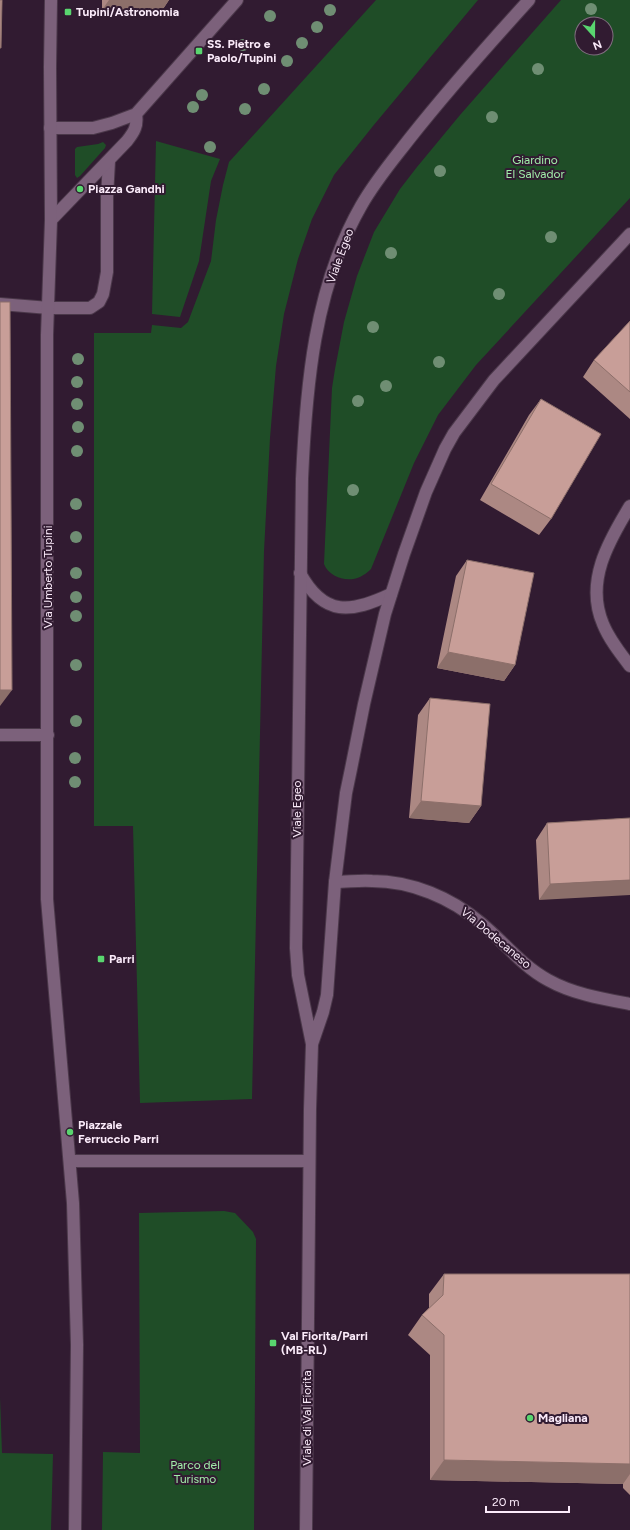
<svg xmlns="http://www.w3.org/2000/svg" width="630" height="1530" font-family="Figtree,sans-serif">
<style>
.green{fill:#1f4d27;fill-rule:evenodd}
.lines{fill:none;stroke-linecap:round;stroke-linejoin:round}
.lane-casing{stroke:#4b384a;stroke-width:14}
.street-casing{stroke:#4b384a;stroke-width:14}
.secondary-casing{stroke:#4b384a;stroke-width:14}
.lane{stroke:#7c617b;stroke-width:12}
.street{stroke:#7c617b;stroke-width:12}
.secondary{stroke:#7c617b;stroke-width:12}
.tree{fill:#6f8e73}
.wall{fill:#ac8883}
.shaded-wall{fill:#8c6f6a}
.building{fill:#c89e98;stroke:#8c6f6a}
.poi-dot{fill:#59d56f;stroke:#311b31;stroke-width:1.5}
.labels{text-anchor:middle;dominant-baseline:central;stroke-width:4;stroke-linejoin:round;paint-order:stroke}
.poi-label{font-size:12px;font-weight:bold;fill:#fbebfa;stroke:#311b31;text-anchor:start}
.park-label{font-size:12px;fill:#a1eda9;stroke:#311b31}
.street-label{font-size:12px;fill:#fbebfa;stroke:#311b31}
</style>
<rect width="100%" height="100%" fill="#311b31"/>
<path class="green" d="M376,0h102l-105,126 -39,49 -22,44 -14,40 -14,55 -8,52 -6,72 -6,113 -12,548 -112,4 -7,-277h-39v-493h57l1,-8 29,3 7,-6 23,-61 5,-41 7,-35 6,-23z
M561,0h69v198l-154,167 -38,50 -24,48 -43,106c-3,3 -7,6 -11,8 -13,6 -31,0 -36,-13l8,-176 3,-19 9,-47 13,-46 17,-44 26,-43 17,-22 43,-52zM582,24h24v24h-24z
M156,141l64,18 -9,22 -12,80 -19,56 -28,-3z
M103,142l3,3 -1,3 -25,28 -3,2 -2,-3v-26l2,-2 21,-3z
M224,1211l11,2 18,19 3,7 -2,291h-152l1,-78 37,1 -1,-240z
M0,1397l2,56 51,1 -2,76h-51z"/>
<g class="lines">
<defs>
<path id="lane" d="M49,308h41l9,-6 4,-8 4,-22v-75l2,-36
M0,735h48"/>
<path id="street" d="M50,128h43l19,-5 24,-9 101,-114
M51,220l76,-79c7,-9 11,-15 9,-27
M0,304l49,4
M630,506c-22,36 -45,76 -27,118 6,15 17,29 27,42
M300,573c24,44 51,40 91,21
M335,882c13,0 25,-2 37,-1 40,0 79,17 109,42 23,19 41,43 67,57 25,14 55,19 82,24"/>
<path id="secondary" d="M51,0l-1,67 1,153 -4,115v564l26,304 4,142 -2,185
M312,1044l11,-32 4,-17 8,-113 11,-89 5,-24 13,-65 21,-90 19,-60 22,-62 19,-43 9,-16 40,-53 136,-146
M70,1161h239
M306,1530l4,-421 2,-65 -14,-69 -2,-27 6,-469c4,-92 12,-191 59,-273 14,-25 32,-46 49,-68 38,-48 78,-93 119,-138"/>
</defs>
<use href="#lane" class="lane-casing"/>
<use href="#street" class="street-casing"/>
<use href="#secondary" class="secondary-casing"/>
<use href="#lane" class="lane"/>
<use href="#street" class="street"/>
<use href="#secondary" class="secondary"/>
</g>
<g class="tree">
<circle cx="591" cy="9" r="6"/>
<circle cx="330" cy="10" r="6"/>
<circle cx="270" cy="16" r="6"/>
<circle cx="317" cy="27" r="6"/>
<circle cx="302" cy="43" r="6"/>
<circle cx="243" cy="45" r="6"/>
<circle cx="287" cy="61" r="6"/>
<circle cx="538" cy="69" r="6"/>
<circle cx="264" cy="89" r="6"/>
<circle cx="202" cy="95" r="6"/>
<circle cx="193" cy="107" r="6"/>
<circle cx="245" cy="109" r="6"/>
<circle cx="492" cy="117" r="6"/>
<circle cx="210" cy="147" r="6"/>
<circle cx="440" cy="171" r="6"/>
<circle cx="551" cy="237" r="6"/>
<circle cx="391" cy="253" r="6"/>
<circle cx="499" cy="294" r="6"/>
<circle cx="373" cy="327" r="6"/>
<circle cx="78" cy="359" r="6"/>
<circle cx="439" cy="362" r="6"/>
<circle cx="77" cy="382" r="6"/>
<circle cx="386" cy="386" r="6"/>
<circle cx="358" cy="401" r="6"/>
<circle cx="77" cy="404" r="6"/>
<circle cx="78" cy="427" r="6"/>
<circle cx="77" cy="451" r="6"/>
<circle cx="353" cy="490" r="6"/>
<circle cx="76" cy="504" r="6"/>
<circle cx="76" cy="537" r="6"/>
<circle cx="76" cy="573" r="6"/>
<circle cx="76" cy="597" r="6"/>
<circle cx="76" cy="616" r="6"/>
<circle cx="76" cy="665" r="6"/>
<circle cx="76" cy="721" r="6"/>
<circle cx="75" cy="758" r="6"/>
<circle cx="75" cy="782" r="6"/>
</g>
<path class="wall" d="M102,0h67l-6,9 -61,1z
M630,321v98l-47,-42 11,-17z
M541,399l10,120 -12,16 -59,-35 49,-85z
M467,560l48,105 -11,16 -67,-13 19,-92z
M430,698l51,108 -12,17 -60,-5 9,-103z
M630,818l-91,82 -3,-60 11,-17z
M444,1274h186v221l-7,-7v-4l-193,-4v-125l-22,-20 14,-20 7,-7v-14z"/>
<path class="shaded-wall" d="M109,0h60l-6,9 -61,1z
M448,652l67,13 -11,16 -67,-13z
M0,690h12l-12,16z
M421,801l60,5 -12,17 -60,-5z
M630,880v15l-91,5 11,-16z
M444,1460l186,4v10l-7,10 -193,-4z"/>
<path class="building" d="M0,0h2l-1,48h-1z
M0,302h10l2,388h-12z
M630,321v71l-36,-32z
M541,399l60,35 -50,85 -60,-35z
M467,560l67,13 -19,92 -67,-13z
M430,698l60,6 -9,102 -60,-5z
M630,818v62l-80,4 -3,-61z
M444,1274h186v190l-186,-4v-125l-22,-20 21,-20z"/>
<g class="poi-dot">
<rect x="64" y="8" width="8" height="8" rx="2"/>
<rect x="195" y="47" width="8" height="8" rx="2"/>
<circle cx="80" cy="189" r="4"/>
<rect x="97" y="955" width="8" height="8" rx="2"/>
<circle cx="70" cy="1132" r="4"/>
<rect x="269" y="1339" width="8" height="8" rx="2"/>
<circle cx="530" cy="1418" r="4"/>
</g>
<g class="labels">
<g class="poi-label">
<text x="76" y="12">Tupini/Astronomia</text>
<text x="207" y="44">SS. Pietro e<tspan x="207" dy="14">Paolo/Tupini</tspan></text>
<text x="88" y="189">Piazza Gandhi</text>
<text x="109" y="959">Parri</text>
<text x="78" y="1125">Piazzale<tspan x="78" dy="14">Ferruccio Parri</tspan></text>
<text x="281" y="1336">Val Fiorita/Parri<tspan x="281" dy="14">(MB-RL)</tspan></text>
<text x="538" y="1418">Magliana</text>
</g>
<g class="park-label">
<text x="535" y="160">Giardino<tspan x="535" dy="14">El Salvador</tspan></text>
<text x="195" y="1465">Parco del<tspan x="195" dy="14">Turismo</tspan></text>
</g>
<g class="street-label">
<text transform="translate(340 256) rotate(-70)">Viale Egeo</text>
<text transform="translate(48 577) rotate(-90)">Via Umberto Tupini</text>
<text transform="translate(297 809) rotate(-90)">Viale Egeo</text>
<text transform="translate(496 938) rotate(40)">Via Dodecaneso</text>
<text transform="translate(307 1418) rotate(-90)">Viale di Val Fiorita</text>
</g>
</g>
<g transform="translate(594 36) rotate(159)"><circle r="19" fill="#311b31" stroke="#826e81"/>
<path d="M0-3L7 15L0 10L-7 15Z" fill="#59d56f"/>
<text y="-6" font-size="11" font-weight="bold" text-anchor="middle" fill="#fbebfa">N</text>
</g>
<path d="M486 1506v6h83v-6" fill="none" stroke="#fbebfa" stroke-width="2"/>
<text x="492" y="1506" font-size="12" fill="#fbebfa" stroke="#311b31" stroke-width="3" paint-order="stroke">20 m</text>
</svg>
